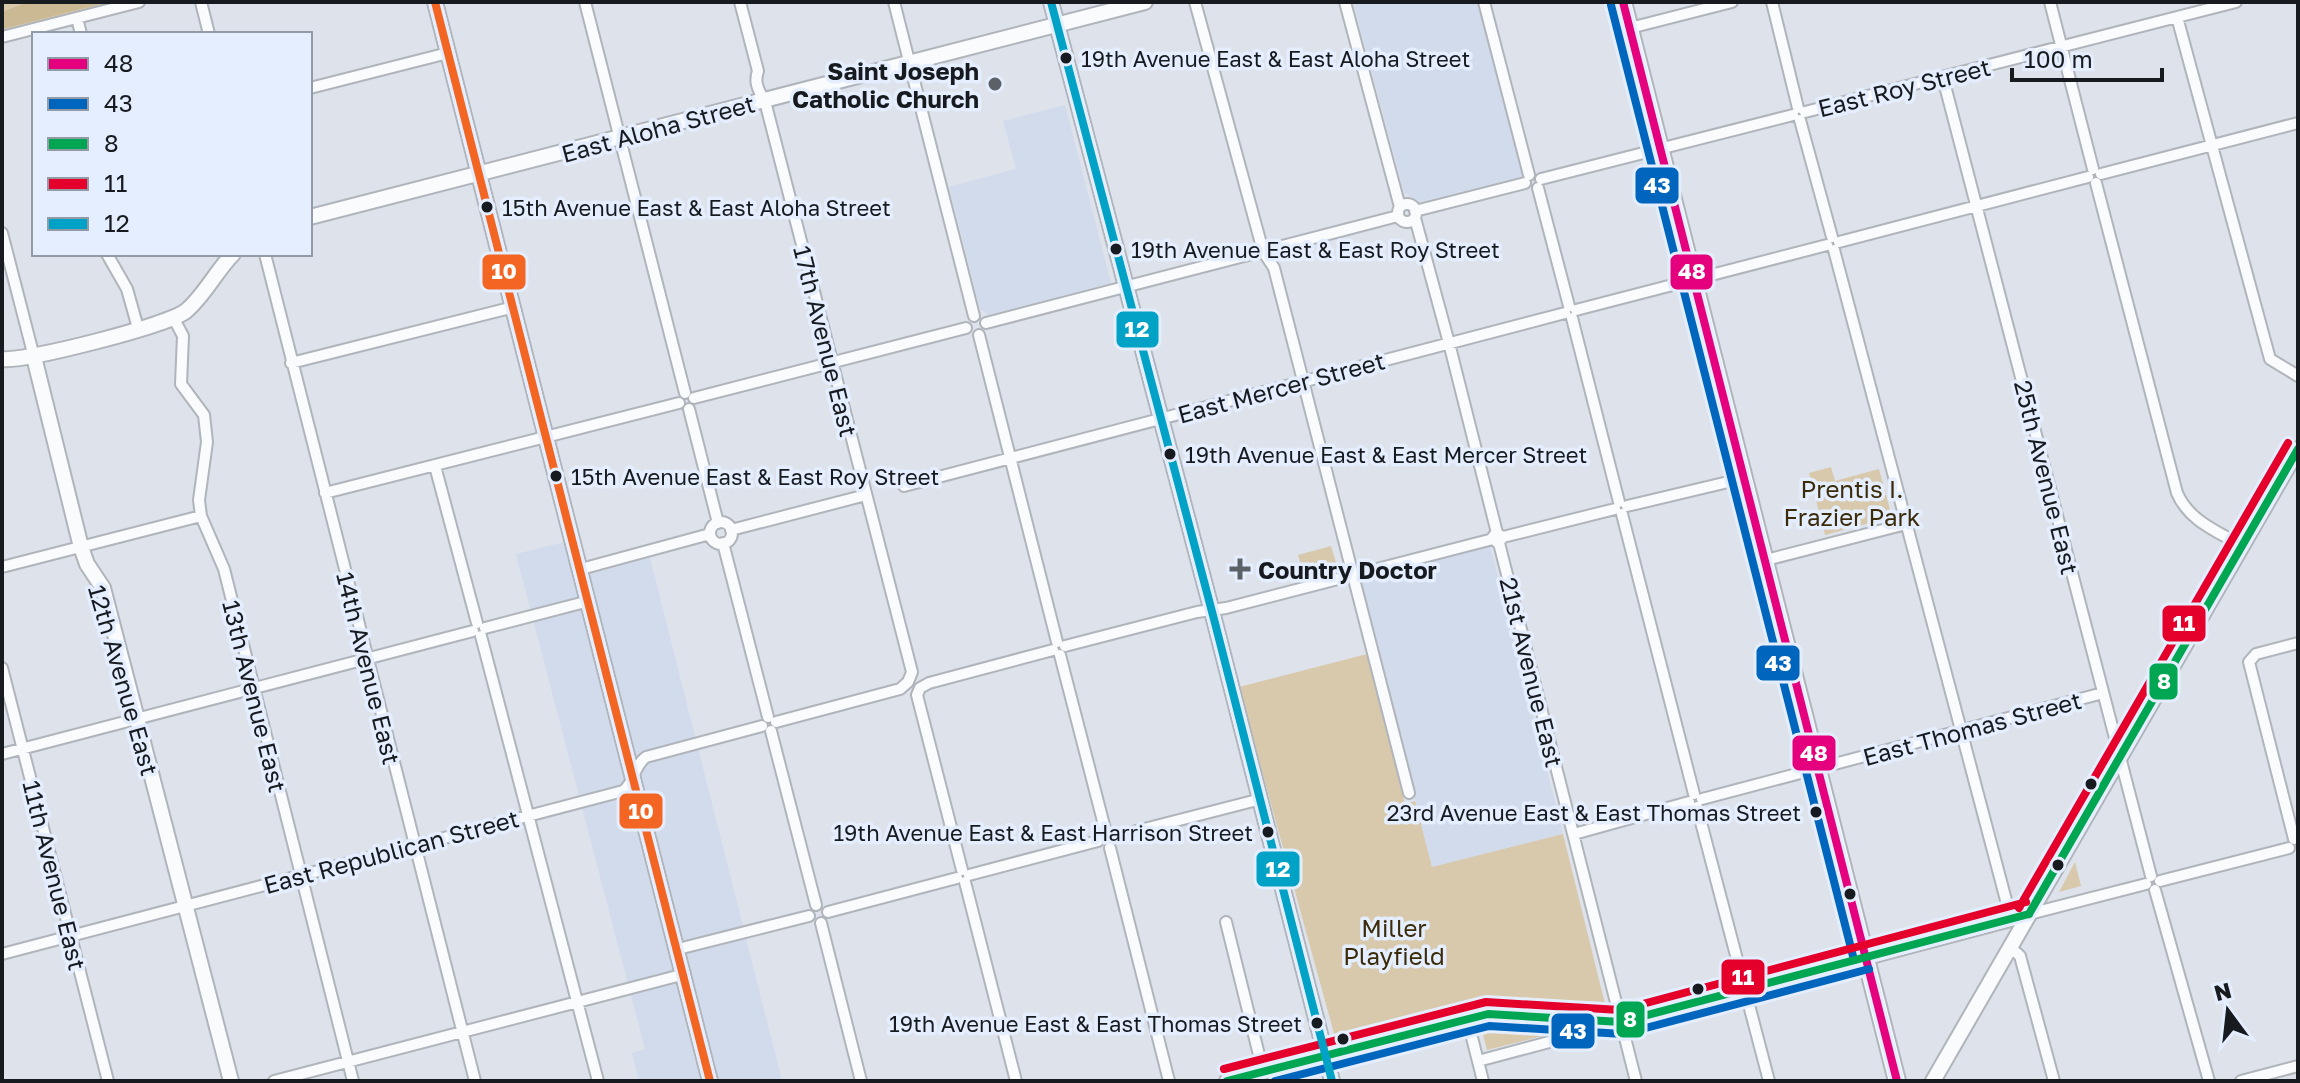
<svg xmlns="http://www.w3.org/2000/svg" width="2300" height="1083" font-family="'Golos Text',sans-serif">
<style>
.built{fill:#d1dbec}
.green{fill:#d8c9ad}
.forest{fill:#cbb993}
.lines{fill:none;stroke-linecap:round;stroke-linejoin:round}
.street-casing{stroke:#b0b4bb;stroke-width:14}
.secondary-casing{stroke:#b0b4bb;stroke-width:18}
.primary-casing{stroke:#b0b4bb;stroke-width:20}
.street{stroke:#fafbfc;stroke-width:10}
.secondary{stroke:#fafbfc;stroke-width:14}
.primary{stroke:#fafbfc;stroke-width:16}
.bus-1-casing{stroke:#e4eefe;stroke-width:14}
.bus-2-casing{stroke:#e4eefe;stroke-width:14}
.bus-3-casing{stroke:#e4eefe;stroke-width:14}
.bus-4-casing{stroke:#e4eefe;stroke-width:14}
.bus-5-casing{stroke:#e4eefe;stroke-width:14}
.bus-6-casing{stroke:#e4eefe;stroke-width:14}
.bus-1{stroke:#e5007d;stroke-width:8}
.bus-2{stroke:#0065bd;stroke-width:8}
.bus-3{stroke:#00a651;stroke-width:8}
.bus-4{stroke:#e4002b;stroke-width:8}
.bus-5{stroke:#01a2c5;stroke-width:8}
.bus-6{stroke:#f26522;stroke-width:8}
.bus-dot{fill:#171b20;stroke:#e4eefe;stroke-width:3}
.poi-dot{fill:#5c6167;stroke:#e4eefe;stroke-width:3}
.labels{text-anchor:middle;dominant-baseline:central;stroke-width:7;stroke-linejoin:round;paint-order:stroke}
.bus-label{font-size:22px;fill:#171b20;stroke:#e4eefe;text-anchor:start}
.poi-label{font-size:24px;font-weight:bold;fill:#171b20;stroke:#e4eefe;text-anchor:end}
.street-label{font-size:24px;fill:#171b20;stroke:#e4eefe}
.park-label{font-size:24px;fill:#3b2b08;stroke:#e4eefe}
.line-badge{stroke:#e4eefe;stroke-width:3}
.badge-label{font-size:22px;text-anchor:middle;font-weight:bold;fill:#fff}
</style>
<rect width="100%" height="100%" fill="#dde2eb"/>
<path class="built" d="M1353,2h126l44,174 -104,26 -15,-10z
M1065,105l46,178 -122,32 -9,-6 -31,-122 67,-18 -13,-48z
M565,542l10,36 75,-20 132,523h-143l-7,-28 13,-4 -129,-495z
M1490,546l73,288 -131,33 -73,-288z"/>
<path class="green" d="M2,2h117l-117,30z
M1831,467l4,14 44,-12 13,48 -67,18 -16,-62z
M1331,546l6,20 -33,9 -6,-20z
M1367,654l38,150 10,-3 17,66 131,-33 43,174 -105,-5 -35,4 -130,34 -97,-354z
M2075,862l6,24 -22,6z
M1480,1023l94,5 -87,22z"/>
<path class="forest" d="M28,2h80l-106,27v-17z"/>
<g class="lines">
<defs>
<path id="street" d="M201,2l8,32
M585,2l100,391
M740,2l18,69c-6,16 6,24 9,38l145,563 -4,10 -8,7 -124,33
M894,2l80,314
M1195,2l68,249 11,17 135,525
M1345,2l55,205
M1484,2l45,173
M1772,2l26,106
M2050,2l43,167
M2177,17l93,342 28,17
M77,18l4,16
M1630,28l102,-26
M2,37l137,-35
M1943,78l208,798
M310,88l138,-35
M1805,112l431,-110
M1800,120l32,117
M2101,174l197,-51
M1541,179l252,-64
M2096,183l81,310c12,28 40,38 65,53
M1538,188l31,118
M1398 213a9 9 0 1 1 18 0a9 9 0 1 1-18 0Z
M1415,211l110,-28
M1415,218l34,125 48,190
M2,233l32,124
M1839,242l249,-65
M1834,250l177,669
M107,254l20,35 11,39
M265,254l210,827
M1576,310l251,-65
M1572,318l47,184
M174,319l9,17 -2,48 23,31 3,27 -8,58 2,16 23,53 129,512
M986,323l412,-107
M979,335l78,307
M291,363l223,-56
M694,398l272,-70
M689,409l29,114
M435,466l42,157
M904,486l661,-173
M325,493l354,-90
M1627,506l118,-28
M1622,514l72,280
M710 533a11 11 0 1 1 22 0a11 11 0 1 1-22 0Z
M731,530l135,-35
M1503,537l-7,-4 -4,5 6,5 5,-6 112,-28
M723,543l45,174
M1499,543l137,538
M1766,560l140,-36
M2,567l199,-51
M581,569l129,-35
M485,628l104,-27
M481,636l117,445
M1065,646l132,-34 29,-4 267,-69
M1060,655l45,174
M2,668l106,413
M771,731l45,174
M2,754l471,-123
M1702,799l401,-106
M1697,807l72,274
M1574,834l115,-32
M1117,836l144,-37
M2294,839l-45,-177 7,-8 42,-11
M1110,848l59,233
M962,870l-45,-175 3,-7 9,-5 124,-33
M969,875l129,-34
M2160,881l129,-33
M965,882l51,199
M2155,890l54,191
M828,912l129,-34
M2029,914l117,-30
M1226,922l37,149
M821,923l40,158
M2010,947l10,9 34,125
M678,949l131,-33
M2,954l621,-163c12,-8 10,-25 23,-34l116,-31
M1467,1018l16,63
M1478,1061l105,-28 11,-13
M274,1081l411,-107
M2241,1081l57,-15"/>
<path id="secondary" d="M435,2l275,1079
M1051,2l164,621 117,458
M310,217l835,-215
M34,357l47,190 6,17 16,24 128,493
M2,359c23,3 167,-34 184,-48 19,-16 30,-40 47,-57
M1227,1081l261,-67 133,8 408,-108
M1933,1081l365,-632"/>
<path id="primary" d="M1623,2l274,1079"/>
</defs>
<use href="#street" class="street-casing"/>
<use href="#secondary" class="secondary-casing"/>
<use href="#primary" class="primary-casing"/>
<use href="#street" class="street"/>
<use href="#secondary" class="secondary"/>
<use href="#primary" class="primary"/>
<defs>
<path id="bus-1" d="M1623,2l274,1079"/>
<path id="bus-2" d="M1611,5l243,955
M1275,1081l214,-55 134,8 246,-65"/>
<path id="bus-3" d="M2029,914l269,-465
M1227,1081l261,-67 133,8 408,-108"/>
<path id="bus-4" d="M2019,908l269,-465
M1224,1069l262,-67 134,8 406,-108"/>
<path id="bus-5" d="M1051,2l164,621 117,458"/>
<path id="bus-6" d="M435,2l275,1079"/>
</defs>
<use href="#bus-1" class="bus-1-casing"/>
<use href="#bus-2" class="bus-2-casing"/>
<use href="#bus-3" class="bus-3-casing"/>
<use href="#bus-4" class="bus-4-casing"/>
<use href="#bus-5" class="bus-5-casing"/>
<use href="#bus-6" class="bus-6-casing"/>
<use href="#bus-1" class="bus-1"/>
<use href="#bus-2" class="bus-2"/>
<use href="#bus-3" class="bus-3"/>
<use href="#bus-4" class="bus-4"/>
<use href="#bus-5" class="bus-5"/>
<use href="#bus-6" class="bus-6"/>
</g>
<g class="bus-dot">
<circle cx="1066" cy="58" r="7"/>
<circle cx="487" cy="207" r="7"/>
<circle cx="1116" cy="249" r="7"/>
<circle cx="1170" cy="454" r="7"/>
<circle cx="556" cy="476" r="7"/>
<circle cx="2091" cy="784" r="7"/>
<circle cx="1816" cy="812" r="7"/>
<circle cx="1268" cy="832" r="7"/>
<circle cx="2058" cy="865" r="7"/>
<circle cx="1850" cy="894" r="7"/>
<circle cx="1698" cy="989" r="7"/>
<circle cx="1317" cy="1023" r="7"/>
<circle cx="1343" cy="1039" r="7"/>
</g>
<g class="poi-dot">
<circle cx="995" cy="84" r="8"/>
<path d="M1236 557h8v8h8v8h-8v8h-8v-8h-8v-8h8z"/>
</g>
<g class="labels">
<g class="bus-label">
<text x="1081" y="58">19th Avenue East &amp; East Aloha Street</text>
<text x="502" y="207">15th Avenue East &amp; East Aloha Street</text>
<text x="1131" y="249">19th Avenue East &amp; East Roy Street</text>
<text x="1185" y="454">19th Avenue East &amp; East Mercer Street</text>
<text x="571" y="476">15th Avenue East &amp; East Roy Street</text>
<text x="1801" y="812" text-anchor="end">23rd Avenue East &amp; East Thomas Street</text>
<text x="1253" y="832" text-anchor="end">19th Avenue East &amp; East Harrison Street</text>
<text x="1302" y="1023" text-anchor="end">19th Avenue East &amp; East Thomas Street</text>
</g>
<g class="poi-label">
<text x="979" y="70">Saint Joseph<tspan x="979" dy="28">Catholic Church</tspan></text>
<text x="1258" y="569" text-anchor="start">Country Doctor</text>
</g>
<g class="street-label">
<text transform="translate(1904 87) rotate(-14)">East Roy Street</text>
<text transform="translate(658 128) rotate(-15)">East Aloha Street</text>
<text transform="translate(826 341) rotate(76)">17th Avenue East</text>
<text transform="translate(1281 387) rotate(-15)">East Mercer Street</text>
<text transform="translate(2047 477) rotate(76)">25th Avenue East</text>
<text transform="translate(369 668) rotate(76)">14th Avenue East</text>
<text transform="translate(1532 672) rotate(76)">21st Avenue East</text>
<text transform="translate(124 680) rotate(74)">12th Avenue East</text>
<text transform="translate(255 696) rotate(76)">13th Avenue East</text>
<text transform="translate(1972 728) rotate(-15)">East Thomas Street</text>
<text transform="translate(391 851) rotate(-15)">East Republican Street</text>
<text transform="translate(55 875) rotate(76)">11th Avenue East</text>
</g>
<g class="park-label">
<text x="1852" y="488">Prentis I.<tspan x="1852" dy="28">Frazier Park</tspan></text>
<text x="1394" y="927">Miller<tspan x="1394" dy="28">Playfield</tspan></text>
</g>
</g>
<g class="line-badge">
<rect x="1634" y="166" width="46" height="39" rx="8" fill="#0065bd"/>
<rect x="481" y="253" width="46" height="38" rx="8" fill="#f26522"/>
<rect x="1669" y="253" width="45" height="38" rx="8" fill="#e5007d"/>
<rect x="1115" y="310" width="45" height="39" rx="8" fill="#01a2c5"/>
<rect x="2161" y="604" width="46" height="39" rx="8" fill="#e4002b"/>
<rect x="1755" y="644" width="46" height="38" rx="8" fill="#0065bd"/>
<rect x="2148" y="662" width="31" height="39" rx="8" fill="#00a651"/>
<rect x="1791" y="734" width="46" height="38" rx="8" fill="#e5007d"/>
<rect x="618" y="792" width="46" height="38" rx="8" fill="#f26522"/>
<rect x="1255" y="850" width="46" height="38" rx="8" fill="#01a2c5"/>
<rect x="1720" y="958" width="46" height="38" rx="8" fill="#e4002b"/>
<rect x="1615" y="1000" width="31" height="39" rx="8" fill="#00a651"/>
<rect x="1550" y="1012" width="46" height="38" rx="8" fill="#0065bd"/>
</g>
<g class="badge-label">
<text x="1657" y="193">43</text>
<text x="504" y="279">10</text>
<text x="1692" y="279">48</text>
<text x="1137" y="337">12</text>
<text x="2184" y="631">11</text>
<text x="1778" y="671">43</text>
<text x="2164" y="689">8</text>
<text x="1814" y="761">48</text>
<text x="641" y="819">10</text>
<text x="1278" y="877">12</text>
<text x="1743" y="985">11</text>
<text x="1630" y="1027">8</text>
<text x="1573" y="1039">43</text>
</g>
<rect width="2300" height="1083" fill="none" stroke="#171b20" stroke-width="8"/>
<rect x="32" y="32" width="280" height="224" fill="#e4eefe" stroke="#929aa5" stroke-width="2"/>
<rect x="48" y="58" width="40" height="12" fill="#e5007d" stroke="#929aa5" stroke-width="2"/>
<text x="104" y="72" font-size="24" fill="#171b20">48</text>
<rect x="48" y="98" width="40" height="12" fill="#0065bd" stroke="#929aa5" stroke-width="2"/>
<text x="104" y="112" font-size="24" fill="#171b20">43</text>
<rect x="48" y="138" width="40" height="12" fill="#00a651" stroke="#929aa5" stroke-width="2"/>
<text x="104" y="152" font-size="24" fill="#171b20">8</text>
<rect x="48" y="178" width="40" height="12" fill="#e4002b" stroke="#929aa5" stroke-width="2"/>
<text x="104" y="192" font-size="24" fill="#171b20">11</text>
<rect x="48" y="218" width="40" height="12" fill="#01a2c5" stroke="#929aa5" stroke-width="2"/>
<text x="104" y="232" font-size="24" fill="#171b20">12</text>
<g transform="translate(2228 1011) rotate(345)" stroke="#e4eefe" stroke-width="6" paint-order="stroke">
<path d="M0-6L14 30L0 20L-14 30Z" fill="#171b20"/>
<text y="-12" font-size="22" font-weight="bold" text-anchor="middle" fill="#171b20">N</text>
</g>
<path d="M2012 68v12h150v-12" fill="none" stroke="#171b20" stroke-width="4"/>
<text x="2024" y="68" font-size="24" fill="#171b20" stroke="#e4eefe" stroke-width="6" paint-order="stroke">100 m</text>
</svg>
